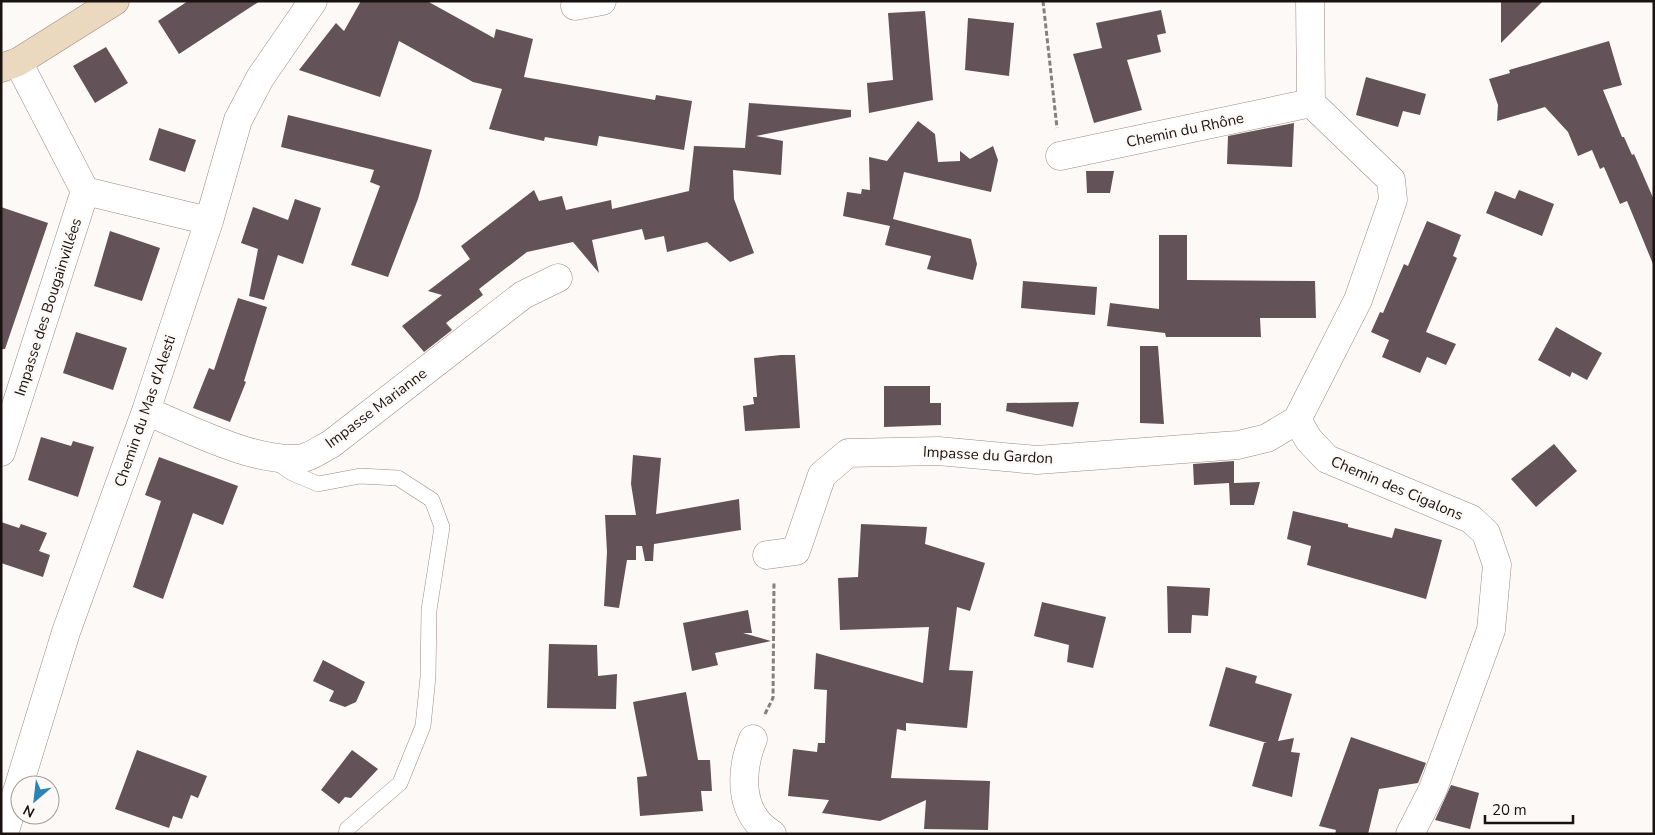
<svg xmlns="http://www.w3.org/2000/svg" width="1655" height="835" font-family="'Nunito Sans',sans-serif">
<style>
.building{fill:#635257}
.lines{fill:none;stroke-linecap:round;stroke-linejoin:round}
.lane-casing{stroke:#9c8a84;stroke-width:16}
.street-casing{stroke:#9c8a84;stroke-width:29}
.secondary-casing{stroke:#9c8a84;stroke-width:29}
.path{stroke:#857f7d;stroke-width:3;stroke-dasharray:5 2.5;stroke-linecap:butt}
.lane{stroke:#fff;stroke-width:15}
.street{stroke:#fff;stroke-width:28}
.secondary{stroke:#ead9bf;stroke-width:28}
.labels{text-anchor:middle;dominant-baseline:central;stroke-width:5;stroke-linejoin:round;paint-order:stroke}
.street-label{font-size:15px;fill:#191210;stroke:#fdf9f7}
</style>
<rect width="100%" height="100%" fill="#fdf9f7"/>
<path class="building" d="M188,1h72l-81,53 -21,-33z
M361,1h66l67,37 2,-9 37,10 -9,38 131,23 1,-5 36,6 -8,49 -85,-14 -2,10 -52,-9 -1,4 -55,-12 13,-40 -29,-7 -74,-41 -19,56 -81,-27 37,-47 8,8z
M1501,1h42l-42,42z
M1161,10l5,23 -9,2 4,17 -34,8 15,50 -48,13 -21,-69 29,-6 -6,-25z
M925,11l8,89 -64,13 -2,-30 26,-3 -5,-67z
M968,18l46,5 -5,53 -44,-6z
M1609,41l13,44 -19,5 19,47h2l8,18 2,-1 20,46 -1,64 -26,-63 -7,3 -16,-37 -4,2 -8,-19 -14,6 -10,-24 -23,-25 -48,14 1,-16 -9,-26 21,-6 -1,-3z
M106,47l22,36 -33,20 -22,-37z
M1366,77l60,17 -6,21 -17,-4 -5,16 -42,-12z
M749,103l102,7v7l-95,19 27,5 -2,34 -48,-5 1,29 20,54 -24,9 -23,-20 -40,10 -3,-16 -19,4 -3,-11 -50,11 7,33 -26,-31 -46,10 -48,37 4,6 -37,28 6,7 -28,22 -22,-26 40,-31 -14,-4 42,-32 -9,-13 73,-56 5,11 23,-5 4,14 45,-10 1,9 77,-18 5,-45 51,2z
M288,115l144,35 -14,49 -30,78 -37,-12 29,-79 -10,-4 4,-12 -93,-23z
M918,121l17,13 3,28 22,-1v-10l10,8 23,-13 5,14 -7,32 -87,-20 -11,47 78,20 6,25 -4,16 -46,-11 4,-13 -46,-11 5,-19 -47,-10 4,-24 14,2 1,-5 8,1 -1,-33 18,4z
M1294,123l-2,44 -65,-3 1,-28z
M159,128l37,12 -11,32 -36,-12z
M1086,171h28l-4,22h-23z
M1519,190l35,14 -12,32 -56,-23 9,-22 20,8z
M295,199l26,9 -18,56 -25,-9 -14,45 -15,-4 9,-47 -17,-6 12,-36 35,13z
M1,207l47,16 -43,126h-4z
M1427,221l34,14 -8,21 4,2 -31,74 30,12 -10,21 -19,-8 -7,16 -38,-16 7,-17 -18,-8 9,-20 3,1 21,-49 4,2z
M110,231l50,17 -18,53 -48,-15z
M1159,235h28v45l128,1 1,37h-56l1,19h-95l-1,-4 -58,-7 3,-23 49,6z
M1023,281l74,6 -2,28 -74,-7z
M238,298l29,9 -23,74 2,1 -16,40 -37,-14 16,-40 5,2z
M1556,327l46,26 -15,27 -15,-8 -2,5 -32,-17z
M76,332l51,16 -14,42 -50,-17z
M1140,346h18l6,78 -24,-1z
M781,355h14l5,73 -55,3 -2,-25 11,-2 -1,-7h4l-3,-39z
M884,386h46v17h11v22l-57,2z
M1079,402l-6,25 -67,-16 1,-8z
M41,437l30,9 2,-5 21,6 -16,50 -50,-17z
M1554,444l23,27 -41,36 -25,-28z
M633,455l28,3 -5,56 83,-15 2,31 -87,14 -1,17h-8l-3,-15h-6v14h-9l-8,48 -15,-2 3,-54 -2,-37h31l-5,-31z
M159,457l79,29 -15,39 -30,-12 -30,86 -30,-12 28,-86 -16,-6z
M1234,461v22l26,-1 -6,23h-24l-1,-22 -35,2 -1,-21z
M1293,511l55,13v3l44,11 3,-10 47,12 -16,59 -119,-34 4,-19 -24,-7z
M1,522l18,6 2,-4 26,9 -8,18 11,4 -7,22 -42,-14z
M861,524l66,3 -2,17 60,19 -15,48 -13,-4 -8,63 24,1 -6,57 -61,-5v8l-9,-2 -6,49 99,3 -2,49 -64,-1 2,-29 -46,21 -58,-8 7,-13 -41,-4 5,-47 24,3 1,-9h7l2,-53 -13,-1 2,-36 107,30 6,-56 -89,3 -2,-52 20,-1z
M1167,586l43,2 -2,28 -16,-1 -1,18h-23z
M1042,602l64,15 -13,51 -26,-6 2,-17 -35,-9z
M748,610l4,23h-9l28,8 -56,12 3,12 -26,6 -9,-48z
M549,644l48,1 1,31 19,-2 -1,35 -69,-1z
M323,660l42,22 -9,20 -11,5 -16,-6 5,-10 -21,-10z
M1226,667l31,9 -2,7 37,11 -14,47 16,-3 -3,14 9,1 -8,44 -40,-11 12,-43h3l-58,-17z
M686,692l12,68h12l2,31h-11l2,20 -63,5 -3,-39 10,-1 -14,-74z
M1351,737l75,26 -8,20 -39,6 -11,45h-33l1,-4 -17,-4z
M137,750l70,26 -9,22 -7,-3 -9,24 -9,-3 -4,12 -54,-19z
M352,750l26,19 -27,29 -6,-1 -6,7 -18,-14z
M1451,785l28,8 -9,36 -35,-9z"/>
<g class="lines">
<defs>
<path id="lane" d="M273,460l19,13 26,11 42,-8 38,2 34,22 10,27 -13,83 -1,67 -5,49 -23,57 -53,46 -1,5"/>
<path id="street" d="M1310,1l1,102 80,77 2,20 -35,100 -61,120 12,20 18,19 144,60 15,14 11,32 -6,65 -58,159 -23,45
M575,6l27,-5
M18,62l67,129 124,30
M1060,156l251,-53
M146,411c42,17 112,54 157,47 9,-2 20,-10 28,-14l192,-149 35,-17
M1,452l84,-261
M767,555l29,-4 26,-76 26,-22 90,-2 99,9 201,-15 29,-7 30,-18
M753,739c-13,32 -15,75 19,95
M4,834l62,-202 80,-221 63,-190 29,-101 22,-42 53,-77"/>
<path id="secondary" d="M1,68l17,-6 97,-61"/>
</defs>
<use href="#lane" class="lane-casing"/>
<use href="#street" class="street-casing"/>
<use href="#secondary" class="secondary-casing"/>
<path class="path" d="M1043,1l14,127
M765,714l8,-16 1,-116"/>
<use href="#lane" class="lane"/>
<use href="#street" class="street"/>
<use href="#secondary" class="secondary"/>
</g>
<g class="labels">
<g class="street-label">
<text transform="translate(1185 130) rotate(-12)">Chemin du Rhône</text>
<text transform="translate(48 307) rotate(-72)">Impasse des Bougainvillées</text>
<text transform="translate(376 408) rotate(-37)">Impasse Marianne</text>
<text transform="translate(145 411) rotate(-71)">Chemin du Mas d'Alesti</text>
<text transform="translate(988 455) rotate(3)">Impasse du Gardon</text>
<text transform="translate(1397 488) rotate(23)">Chemin des Cigalons</text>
</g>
</g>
<rect width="1655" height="835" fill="none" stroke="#191210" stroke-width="5"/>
<g transform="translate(35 800) rotate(208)"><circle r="24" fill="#fdf9f7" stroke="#a29d9b"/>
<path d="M0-4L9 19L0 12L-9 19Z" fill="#2b84b2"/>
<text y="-8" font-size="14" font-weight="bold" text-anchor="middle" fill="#191210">N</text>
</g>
<path d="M1485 815v8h88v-8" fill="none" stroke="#191210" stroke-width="2.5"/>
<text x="1492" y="815" font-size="15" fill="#191210" stroke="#fdf9f7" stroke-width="4" paint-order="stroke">20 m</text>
</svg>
